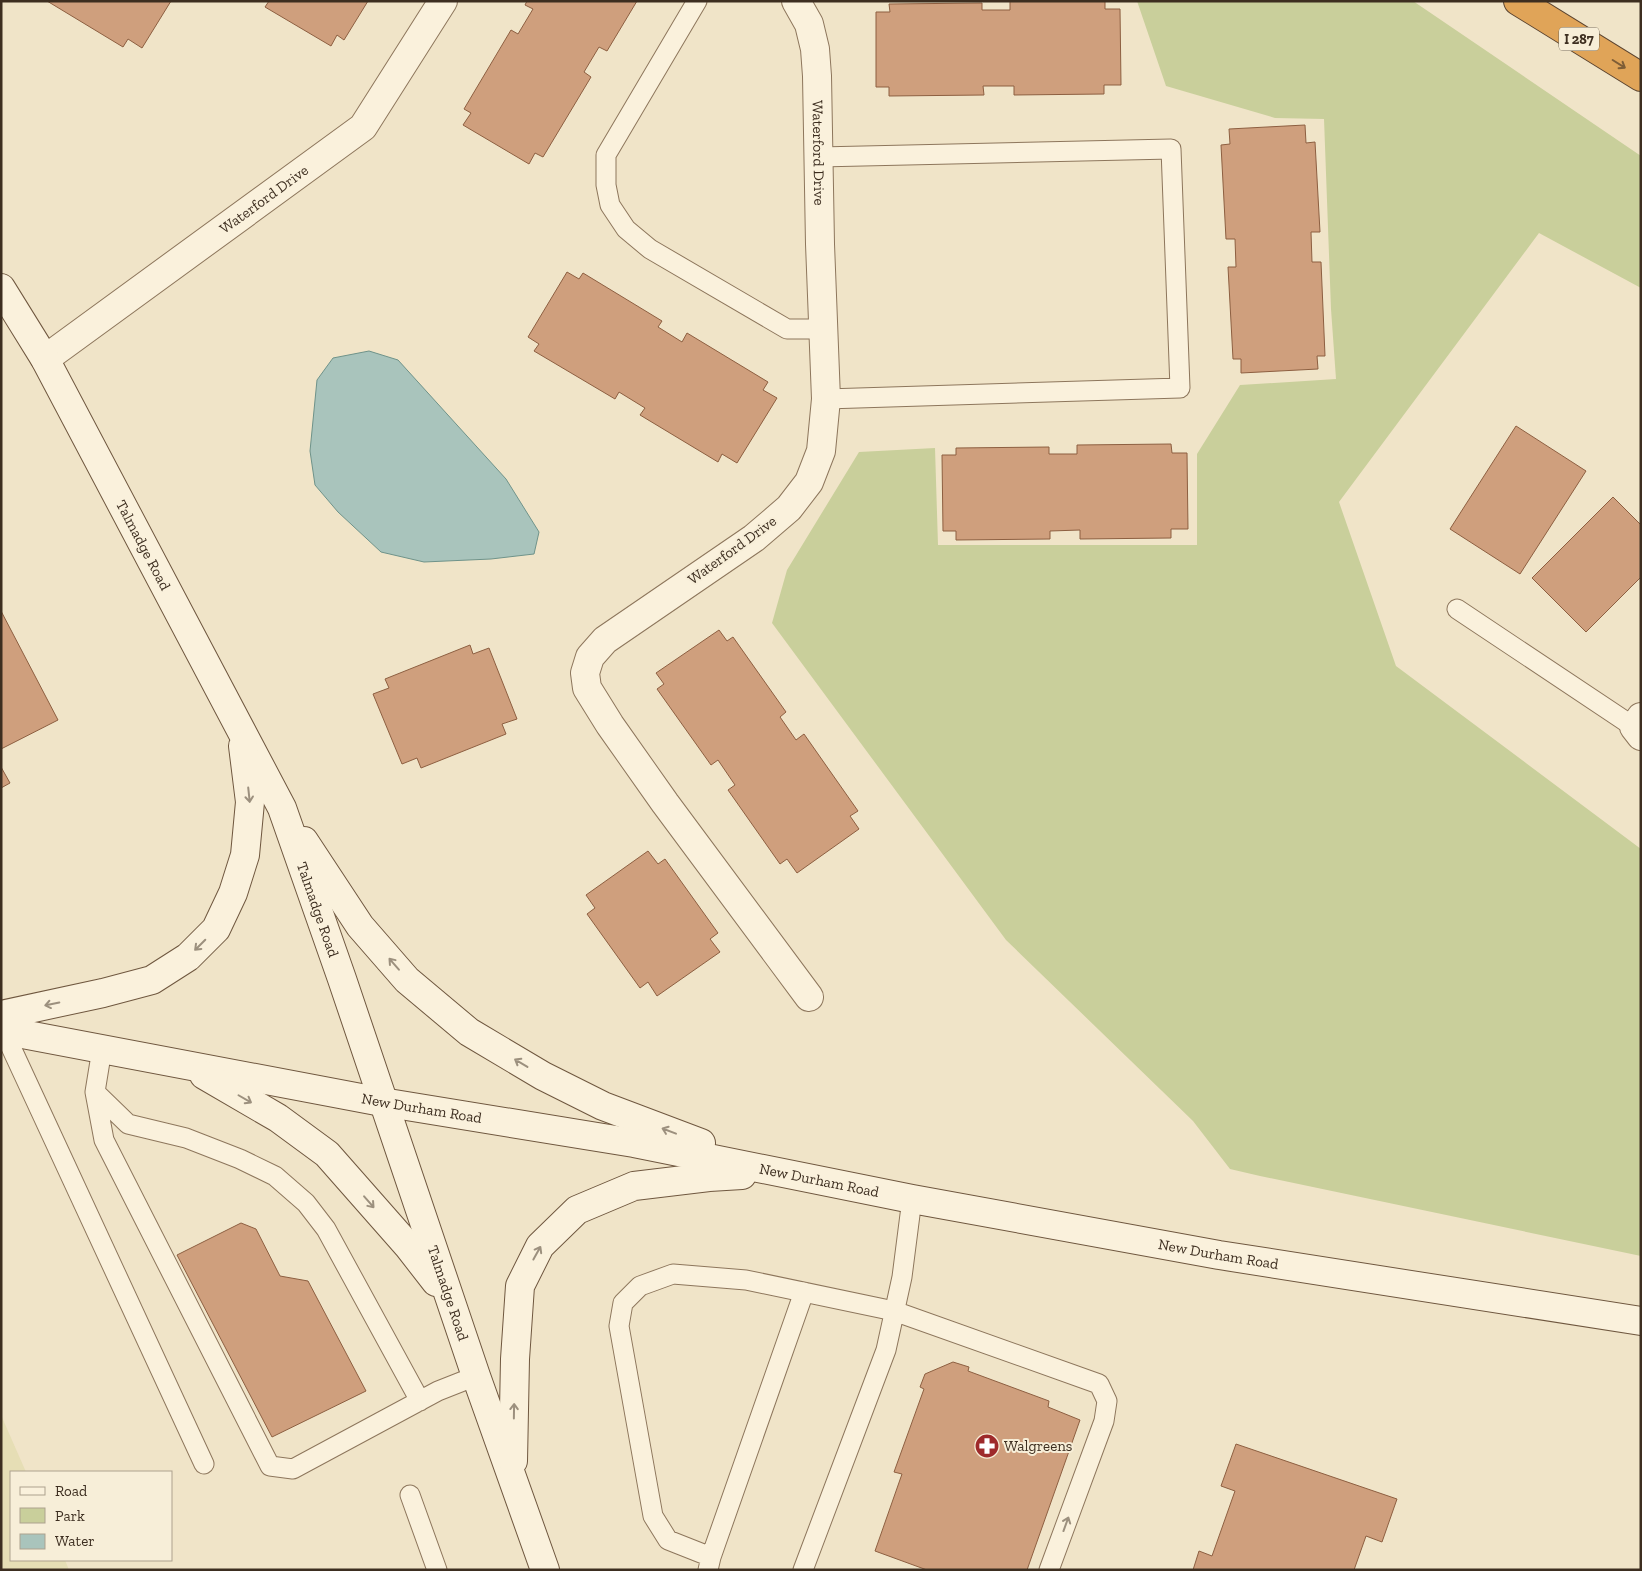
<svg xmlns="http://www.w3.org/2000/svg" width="1642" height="1571" font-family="'Zilla Slab',serif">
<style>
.farmland{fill:#e6deb5}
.green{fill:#c9cf9b}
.water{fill:#a9c4bc;stroke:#6f938a}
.building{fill:#cf9f7d;stroke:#8d5f41}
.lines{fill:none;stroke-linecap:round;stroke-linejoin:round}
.lane-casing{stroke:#8d765c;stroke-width:21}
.street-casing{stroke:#8d765c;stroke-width:30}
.secondary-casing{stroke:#6f573f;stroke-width:30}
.highway-casing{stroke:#5b4430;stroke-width:30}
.lane{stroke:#faf1dc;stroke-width:19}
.street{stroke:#faf1dc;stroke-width:28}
.secondary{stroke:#faf1dc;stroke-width:28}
.highway{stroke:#e0a458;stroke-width:28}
.oneway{stroke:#7e5d36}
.oneway2{stroke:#9c907e}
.labels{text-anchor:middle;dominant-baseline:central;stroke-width:4;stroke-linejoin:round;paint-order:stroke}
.shield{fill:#f7eed8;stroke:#756857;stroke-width:1}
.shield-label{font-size:14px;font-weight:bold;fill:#3d2e20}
.street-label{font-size:15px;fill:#3d2e20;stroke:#f7eed8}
.poi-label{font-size:15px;fill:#3d2e20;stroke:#f7eed8;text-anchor:start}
</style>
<rect width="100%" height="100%" fill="#f0e4c8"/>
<path class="farmland" d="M1,1415l25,57h-15v88h54l4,10h-68z"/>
<path class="green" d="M1137,1h276l228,155v132l-102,-55 -200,269 57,164 245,183v407l-381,-80 -30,-7 -37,-48 -187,-181 -234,-317 15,-53 72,-118 76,-4 3,97h259v-91l43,-69 96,-6 -5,-70 -7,-190 -49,-1 -109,-32z"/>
<path class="water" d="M369,351l29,9 108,119 33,53 -5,22 -43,5 -67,3 -43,-10 -43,-40 -23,-27 -5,-34 7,-71 16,-22z"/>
<path class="building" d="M47,1h124l-29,47 -14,-9 -5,8z
M269,1h99l-24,39 -7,-5 -6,11 -66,-39z
M527,1h110l-30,50 -8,-4 -15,25 7,5 -48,80 -8,-4 -6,11 -66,-39 8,-12 -7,-4 47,-79 7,4 15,-25 -8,-4z
M1010,1h95v8h15l1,76h-17v9l-90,1v-9h-31l1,9 -95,1v-9h-13v-75h14l-1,-8 93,-1v7h28z
M1305,125l1,18 9,-1 5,90h-9l1,30h9l4,94h-8l1,13 -77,4v-14h-8l-5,-92h8l-1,-28h-9l-5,-94 9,-1 -1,-15z
M567,272l12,7 4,-6 79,48 -4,6 24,15 5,-9 81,49 -5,8 14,8 -40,65 -15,-9 -4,8 -78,-47 5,-7 -26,-16 -4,7 -81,-48 5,-7 -11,-7z
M1516,426l70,45 -66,103 -70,-45z
M1171,444l1,9h15l1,76h-17v9l-91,1v-9l-30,1v8l-94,1v-9h-13l-1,-76h14v-7l93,-1v7h28v-9z
M1613,497l28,28v52l-55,55 -54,-54z
M1,611l57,109 -57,29z
M719,630l8,11 6,-4 53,75 -6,5 16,23 8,-6 54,77 -8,5 9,13 -62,44 -10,-14 -7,5 -52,-74 7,-5 -17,-25 -7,5 -54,-76 7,-5 -8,-11z
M470,645l3,9 16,-6 28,71 -15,5 4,10 -85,34 -4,-10 -15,6 -29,-70 16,-6 -4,-9z
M1,767l9,16 -9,5z
M648,851l10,13 7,-5 53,74 -8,6 10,13 -63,44 -9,-14 -8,6 -53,-74 8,-6 -9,-13z
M241,1223l15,6 24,47 28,5 58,110 -94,46 -95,-182z
M953,1362l16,5 -1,4 81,30 -1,6 32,13 -53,150h-100l-52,-19 27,-77 -8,-2 30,-83 -4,-2 5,-13z
M1236,1444l161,55 -15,43 -16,-6 -12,34h-161l6,-19 13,5 23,-65 -14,-5z"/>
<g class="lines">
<defs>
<path id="lane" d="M697,1l-91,154v30l4,20 16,24 24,20 137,80h37
M819,157l352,-8 9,239 -354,11
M1457,609l177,118
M3,1030l201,434
M102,1049l-7,43 9,48 166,326 23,3 145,-78 38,-15
M95,1092l33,32 58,14 54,21 35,17 31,27 20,26 94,172
M410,1495l27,75
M711,1557l93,-265
M708,1570l3,-13 -43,-17 -15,-24 -34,-190 4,-23 17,-17 33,-12 73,6 148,31 205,73 8,17 -3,20 -55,149
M803,1570l83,-220 16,-73 10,-78"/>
<g id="street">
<path id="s1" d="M796,1l13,23 6,25 2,27 3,168 6,155 -5,52 -12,31 -20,26 -35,30 -149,102 -15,17 -5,16 2,15 23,37 55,78 144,194"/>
<path id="s2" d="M45,359l318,-232 80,-126"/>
<path d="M1641,717l-7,10 7,9"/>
</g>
<g id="secondary">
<path id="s3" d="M1,288l44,71 237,449 60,171 134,397 69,194"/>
<path d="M304,841l56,85 47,54 62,52 74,44 60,30 98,37"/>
<path d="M1,1015l102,-22 49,-13 36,-23 28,-28 17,-36 12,-38 5,-53 -7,-56"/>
<path id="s4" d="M1,1030l381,72 252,41 278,56 307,56 422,66"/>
<path d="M204,1075l74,43 49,36 81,92 28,36"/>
<path d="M513,1461l2,-102 5,-73 20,-40 37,-36 57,-24 75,-9 33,-2"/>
</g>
<path id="highway" d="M1518,1l123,76"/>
</defs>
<use href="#lane" class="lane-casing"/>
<use href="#street" class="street-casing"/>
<use href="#secondary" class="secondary-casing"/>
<use href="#highway" class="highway-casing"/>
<use href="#lane" class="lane"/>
<use href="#street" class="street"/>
<use href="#secondary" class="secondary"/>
<use href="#highway" class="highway"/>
</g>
<defs><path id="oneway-shaft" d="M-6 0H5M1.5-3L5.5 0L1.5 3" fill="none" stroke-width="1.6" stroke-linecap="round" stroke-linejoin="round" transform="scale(1.25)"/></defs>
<use class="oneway" href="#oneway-shaft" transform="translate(1619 64) rotate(32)"/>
<g class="oneway2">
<use href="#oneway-shaft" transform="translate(249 795) rotate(84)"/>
<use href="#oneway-shaft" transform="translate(200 945) rotate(135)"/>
<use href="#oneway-shaft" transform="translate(394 964) rotate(-131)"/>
<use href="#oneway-shaft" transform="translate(52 1004) rotate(168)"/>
<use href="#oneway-shaft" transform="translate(521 1063) rotate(-149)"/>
<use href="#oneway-shaft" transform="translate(245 1099) rotate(30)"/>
<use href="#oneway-shaft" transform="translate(669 1131) rotate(-159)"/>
<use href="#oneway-shaft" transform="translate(369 1202) rotate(49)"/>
<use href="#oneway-shaft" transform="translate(537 1253) rotate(-61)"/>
<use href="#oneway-shaft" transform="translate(514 1411) rotate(-89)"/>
<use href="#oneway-shaft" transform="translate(1066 1524) rotate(-70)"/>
</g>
<defs>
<symbol id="pharmacy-disc" viewBox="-11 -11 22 22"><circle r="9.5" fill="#9e2a2b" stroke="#f7eed8"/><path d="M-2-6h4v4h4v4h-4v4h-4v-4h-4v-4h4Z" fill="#fff"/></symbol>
</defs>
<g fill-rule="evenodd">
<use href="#pharmacy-disc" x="973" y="1432" width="28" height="28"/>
</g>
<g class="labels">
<rect class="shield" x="1559" y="27.5" width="40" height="23" rx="4"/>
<g class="shield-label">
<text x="1579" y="39">I 287</text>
</g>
<g class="street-label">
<text stroke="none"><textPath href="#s1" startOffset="156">Waterford Drive</textPath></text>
<text stroke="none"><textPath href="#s2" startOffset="271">Waterford Drive</textPath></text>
<text stroke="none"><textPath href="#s3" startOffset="294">Talmadge Road</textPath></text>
<text transform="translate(732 550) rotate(-36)">Waterford Drive</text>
<text stroke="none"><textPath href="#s3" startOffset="699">Talmadge Road</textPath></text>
<text stroke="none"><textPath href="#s4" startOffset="428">New Durham Road</textPath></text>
<text stroke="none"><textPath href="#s4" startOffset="832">New Durham Road</textPath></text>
<text stroke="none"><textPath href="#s4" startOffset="1238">New Durham Road</textPath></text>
<text stroke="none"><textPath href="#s3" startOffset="1104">Talmadge Road</textPath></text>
</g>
<g class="poi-label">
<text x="1004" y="1446">Walgreens</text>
</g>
</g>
<rect width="1642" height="1571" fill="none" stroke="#3d2e20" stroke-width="5"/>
<rect x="10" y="1471" width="162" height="90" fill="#f7eed8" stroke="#ada18e"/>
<rect x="20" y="1487" width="25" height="8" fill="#faf1dc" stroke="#ada18e"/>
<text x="55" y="1496" font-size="15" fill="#3d2e20">Road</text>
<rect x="20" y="1508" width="25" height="15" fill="#c9cf9b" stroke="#ada18e"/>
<text x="55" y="1521" font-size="15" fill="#3d2e20">Park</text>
<rect x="20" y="1534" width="25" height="15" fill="#a9c4bc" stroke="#ada18e"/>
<text x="55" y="1546" font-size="15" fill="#3d2e20">Water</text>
</svg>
